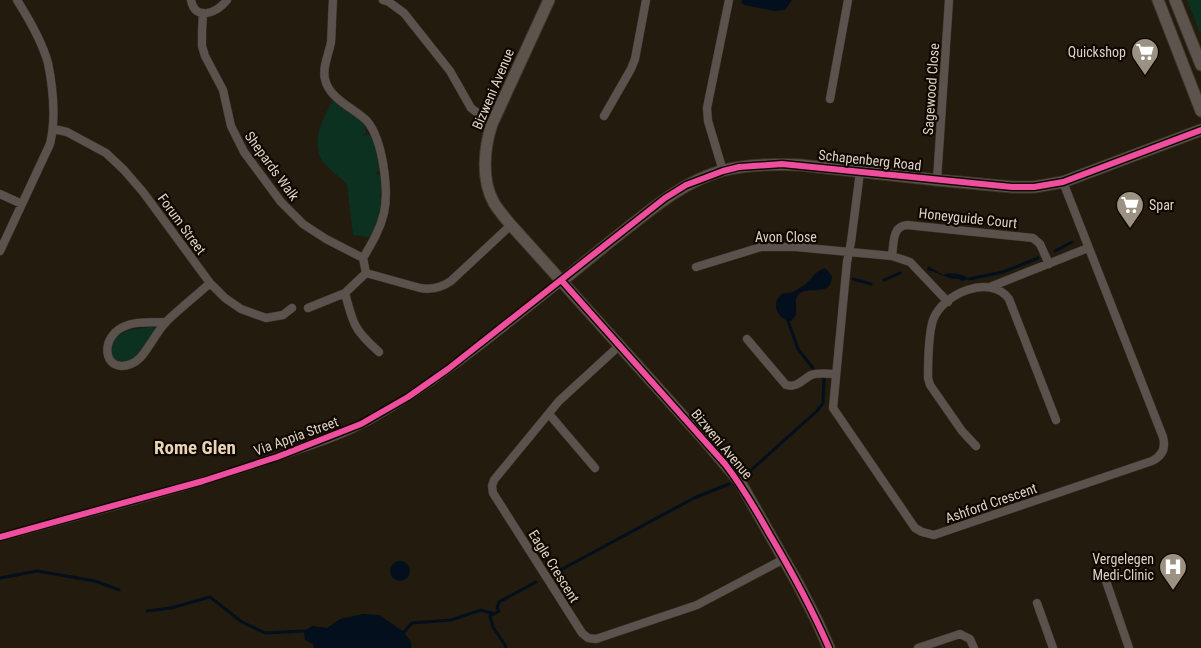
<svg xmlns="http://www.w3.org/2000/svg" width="1201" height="648" font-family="'Roboto Condensed',sans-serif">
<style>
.green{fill:#0c3121}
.water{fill:#030f1c}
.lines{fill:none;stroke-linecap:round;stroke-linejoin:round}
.stream{stroke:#030f1c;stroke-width:3}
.street-casing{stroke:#3f372c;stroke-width:9}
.secondary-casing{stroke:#3f372c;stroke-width:13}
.street{stroke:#5b524e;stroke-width:8}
.secondary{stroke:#5e544e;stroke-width:11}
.cycleway-casing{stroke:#100902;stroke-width:9}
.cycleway{stroke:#ef4d9e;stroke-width:6}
.labels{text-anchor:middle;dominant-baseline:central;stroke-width:4.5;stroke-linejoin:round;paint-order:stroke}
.poi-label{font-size:14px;fill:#dcd2c3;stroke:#100902;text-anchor:end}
.street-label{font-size:14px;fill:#dcd2c3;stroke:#100902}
.district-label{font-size:19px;font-weight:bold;fill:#e9d5b6;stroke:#100902}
</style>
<rect width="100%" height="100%" fill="#231b0d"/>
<path class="green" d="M1187,0h14v35z
M334,99c13,9 31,17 32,33l-3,3 1,1 4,-2 6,4 7,30 -1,4 -3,-1 -1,2 7,4v15l-3,1v6l2,1v10l-9,26 -5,1 -15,-2 -6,-51c-7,-7 -18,-14 -24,-22 -13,-20 0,-45 11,-63z
M152,327l3,1v3c-9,13 -25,43 -44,25 -2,-26 21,-27 41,-29z"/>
<path class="water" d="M742,0h50l-7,10 -11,1 -30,-6 -3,-3z
M928,266l15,9c7,-3 21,-1 26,4l-8,2 -2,-2c-15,0 -20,-7 -32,-9z
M825,268l7,8c-1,23 -25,8 -34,19 -4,5 -1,14 -2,20l-5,6c-13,-1 -21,-17 -10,-26 3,-3 8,-1 12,-3 3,-2 7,-4 10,-6 9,-6 11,-15 22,-18z
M390 571a10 10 0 1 1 20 0a10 10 0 1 1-20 0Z
M363,614l16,1 25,17 7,10v6h-97l-1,-4 -8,-4 -1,-9 8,-5 15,2 13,-9z"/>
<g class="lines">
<path class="stream" d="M1055,251l17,-9
M853,279l18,5
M969,279l34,-7 35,-14
M884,280l16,-7
M788,321l10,28 15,19
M750,471l67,-60 6,-8 1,-24
M553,574l141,-76 35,-14
M0,578l37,-7 58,10 24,9
M147,611l24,-3 39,-11 32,25 23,11 39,-2
M404,632l8,-9 39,-3 30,-10 13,4
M506,648l-1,-3 -12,-18 -3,-11 9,-5 -2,-3 2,-6 37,-20"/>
<defs>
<path id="street" d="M191,0c4,22 26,13 36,0
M333,0c-1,14 -1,28 -2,42 -2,12 -9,25 -6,37 4,20 29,29 42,42 16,19 22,69 17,92 -4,17 -12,30 -21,45
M383,0l6,2 15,11 46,58 21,37 21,16
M203,13l-1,19v14l3,10 18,34 8,36 13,26 37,50 22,22 23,15 37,19
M830,99l18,-99
M604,116l27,-47 4,-10 11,-59
M54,129l13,3 39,21 18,17 19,22 67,91 15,15 16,11 25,9 17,-3 9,-7
M723,171l-15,-50 -1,-13 22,-108
M860,172l-9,70 -4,20 -14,146 82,120 7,4 12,3 218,-74c10,-5 14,-13 11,-24l-100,-255
M937,180l12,-180
M0,194l22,10
M0,251l50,-107c6,-25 3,-56 -2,-81 -6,-22 -19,-44 -31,-63
M892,256c2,-13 0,-30 15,-31l126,13 7,6 9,20
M696,267l65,-20h35l96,9 18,6 38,40
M366,273l54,15c12,2 21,0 31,-7l60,-56
M990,287l98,-39
M345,293c8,31 9,37 34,59
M308,308l37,-15 21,-20 -3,-15
M166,322c-13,1 -27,-1 -38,3 -30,9 -26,50 3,39 10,-4 14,-13 20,-21 5,-8 10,-16 16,-22 13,-13 29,-25 43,-38
M747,339l39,46c11,3 16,-5 25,-10 8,-3 17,-1 24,-1
M620,345l-61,56 -65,79 -2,6 1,7 89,140 6,5 8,1 101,-34 87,-46
M549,414l46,54
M976,446l-14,-15 -32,-46 -2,-7c0,-17 0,-42 5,-58 9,-26 57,-47 76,-21l47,121
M0,537c88,-24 176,-46 262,-75 37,-13 76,-24 110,-43 68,-38 129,-90 190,-138
M1105,578l24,70
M1037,603l16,45
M918,648l42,-14 10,5 4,9"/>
<path id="secondary" d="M549,0l-57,124c-8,24 -11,56 2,79 5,8 11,15 17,22l196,218 33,39 58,102 19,37 12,27
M1158,0l43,111
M1175,0l26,65
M562,281c23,-19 45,-37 68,-55 29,-23 55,-44 91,-55 25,-7 53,-7 79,-6l137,15 75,7h22l29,-5 138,-52"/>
</defs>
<use href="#street" class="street-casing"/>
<use href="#secondary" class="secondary-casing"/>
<use href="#street" class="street"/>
<use href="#secondary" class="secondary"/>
<defs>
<path id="cycleway" d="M562,281l163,183c17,22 31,46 45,71 22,37 42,74 59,113
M0,537l203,-56 74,-24 84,-33 47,-27 40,-28 217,-171 21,-13 37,-14 16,-4 43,-3 230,23h22l29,-5 138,-52"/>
</defs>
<use href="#cycleway" class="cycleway-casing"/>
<use href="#cycleway" class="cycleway"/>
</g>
<defs>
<symbol id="supermarket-pin" viewBox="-11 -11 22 30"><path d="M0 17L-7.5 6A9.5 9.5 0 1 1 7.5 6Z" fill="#9b9283" stroke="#100902"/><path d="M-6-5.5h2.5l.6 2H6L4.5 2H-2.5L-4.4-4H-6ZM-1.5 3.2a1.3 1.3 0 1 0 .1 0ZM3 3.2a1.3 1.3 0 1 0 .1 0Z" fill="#fff"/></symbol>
<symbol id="hospital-pin" viewBox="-11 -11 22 30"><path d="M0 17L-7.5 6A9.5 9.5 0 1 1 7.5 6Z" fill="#9b9283" stroke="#100902"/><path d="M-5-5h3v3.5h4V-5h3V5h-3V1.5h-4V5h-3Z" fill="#fff"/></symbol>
</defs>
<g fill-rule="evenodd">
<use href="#supermarket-pin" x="1129" y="36" width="32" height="43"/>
<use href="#supermarket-pin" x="1114" y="189" width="32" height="43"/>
<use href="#hospital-pin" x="1157" y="551" width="32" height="43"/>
</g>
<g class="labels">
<g class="poi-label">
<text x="1126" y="52">Quickshop</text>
<text x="1149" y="205" text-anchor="start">Spar</text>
<text x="1154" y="559">Vergelegen<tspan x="1154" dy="16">Medi-Clinic</tspan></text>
</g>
<g class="street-label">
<text transform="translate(493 89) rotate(-67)">Bizweni Avenue</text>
<text transform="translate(931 89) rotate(-86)">Sagewood Close</text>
<text transform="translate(870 160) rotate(6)">Schapenberg Road</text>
<text transform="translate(272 166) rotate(54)">Shepards Walk</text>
<text transform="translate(968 218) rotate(6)">Honeyguide Court</text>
<text transform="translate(182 224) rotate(54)">Forum Street</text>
<text x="786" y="237">Avon Close</text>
<text transform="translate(296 436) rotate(-20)">Via Appia Street</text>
<text transform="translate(722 444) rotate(50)">Bizweni Avenue</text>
<text transform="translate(991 503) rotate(-19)">Ashford Crescent</text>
<text transform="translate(554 566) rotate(58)">Eagle Crescent</text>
</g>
<g class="district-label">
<text x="195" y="447">Rome Glen</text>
</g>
</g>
</svg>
